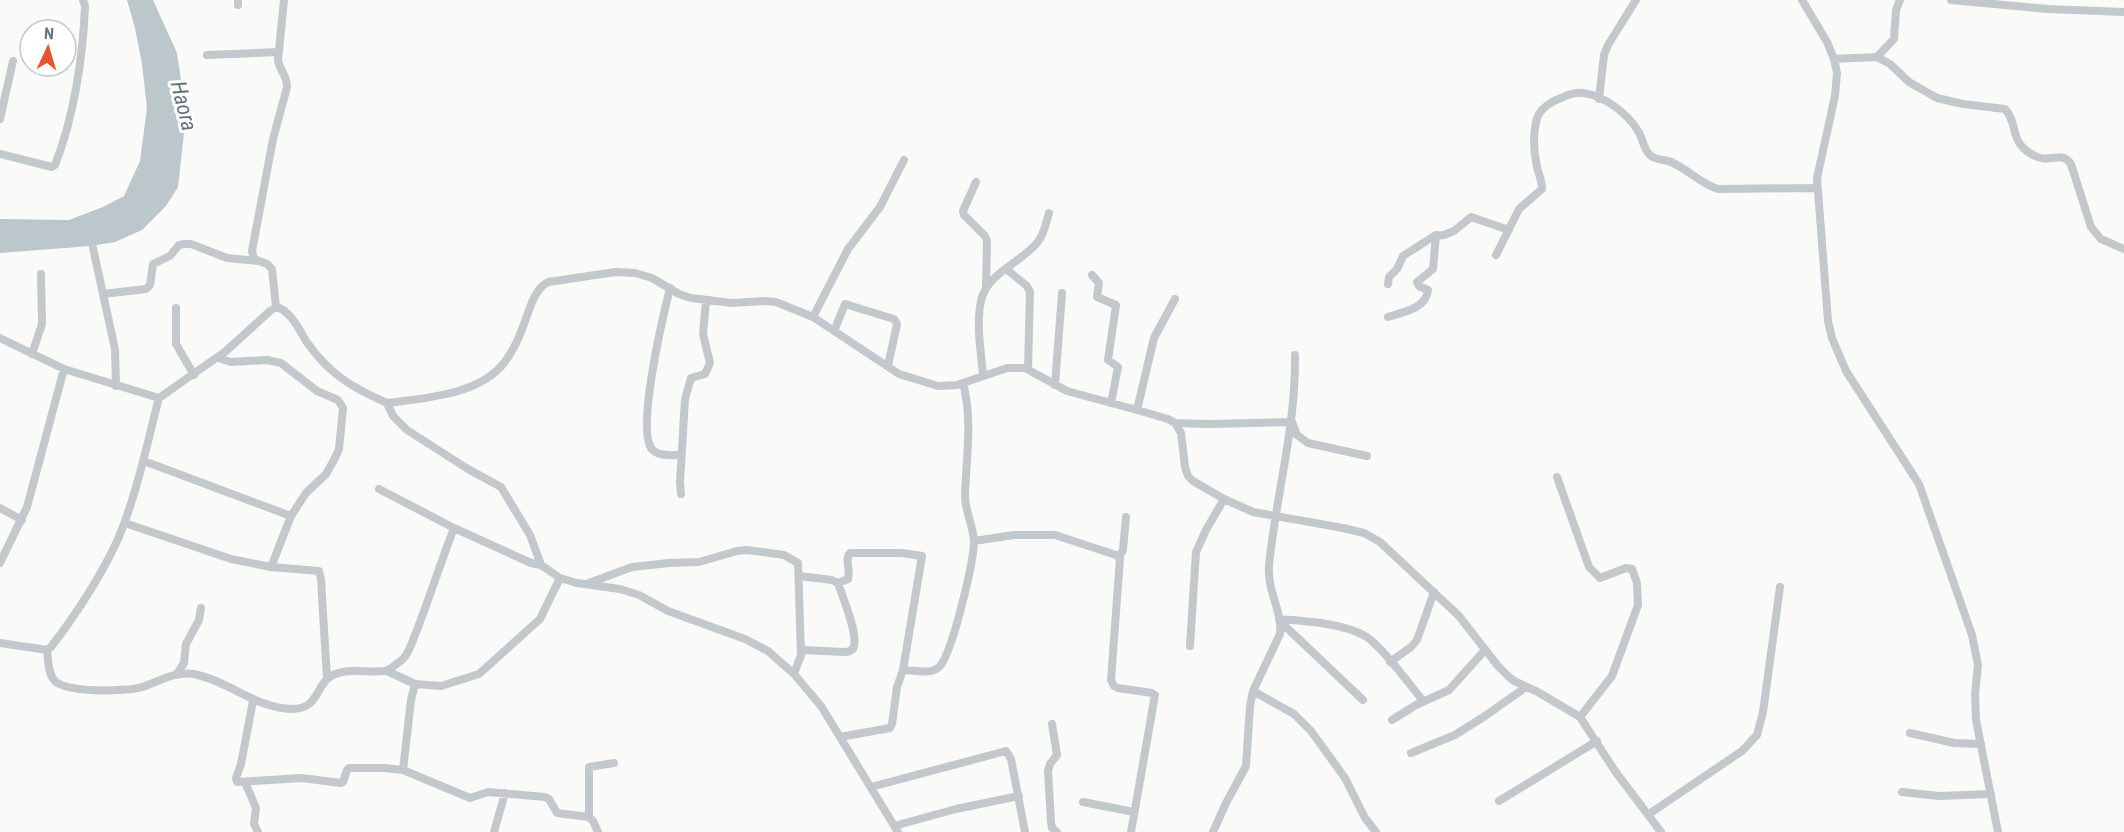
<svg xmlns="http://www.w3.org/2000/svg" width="2124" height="832" font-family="'Roboto Condensed',sans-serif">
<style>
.water{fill:#bbc7cb}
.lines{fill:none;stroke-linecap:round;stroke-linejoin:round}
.minor{stroke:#c3c8cc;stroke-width:8}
.labels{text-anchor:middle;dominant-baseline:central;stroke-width:6;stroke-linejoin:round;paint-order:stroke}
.water-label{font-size:22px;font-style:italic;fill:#60757c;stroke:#fff}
</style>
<rect width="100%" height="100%" fill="#fafaf8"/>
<path class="water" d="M127,0h26l24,53 5,34 3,37 -7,63 -12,19 -24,24 -27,12 -24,4 -91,7v-34l69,1 34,-13 21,-11 16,-35 7,-53 -5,-44 -7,-36z"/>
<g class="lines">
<path class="minor" d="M1802,0l25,42 7,17 3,14 -2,23 -18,82 11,143 4,17 14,33 73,113 53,151 6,30 -3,29 1,26 22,112
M1951,0l97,9 76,3
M238,5v-5
M207,55l72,-3
M1877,57l17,-18 2,-29 4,-10
M1834,59l43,-2 13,7 19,18 28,16 26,6 42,5c14,15 3,32 28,46 17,10 28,-6 38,9l20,63 10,12 23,10
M1599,99l5,-44 4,-10 28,-45
M0,119l13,-58
M0,154l52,13 3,-2c19,-48 28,-108 30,-159l-2,-6
M976,182l-13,29 1,4 21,21 2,5 -1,44
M93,248l10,46
M1496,255l23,-46 23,-20c0,-8 -3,-14 -5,-22 -3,-14 -4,-31 -1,-45 2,-12 14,-20 25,-24 6,-3 15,-6 22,-5 21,2 45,21 55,38 5,7 5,18 12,24 6,6 14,4 21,7 17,7 29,22 47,27l99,-1
M1006,269l21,17 3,6 -2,77
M1092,275l7,8 -2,14 19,8 -8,55 10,7 -7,36
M1388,284l1,-7 8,-8 6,-13 31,-20 10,-1 10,-4 17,-14 38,13
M670,288c-7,28 -33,138 -19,160 7,9 20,7 30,7
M276,307l-4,-38 -5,-5 -13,-5 -2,-8 21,-112 14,-52c0,-12 -7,-15 -9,-27l6,-60
M176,308v36l18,31
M813,317l35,-68 32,-42 24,-47
M1388,317c15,-5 38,-8 40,-27l-9,-4 -2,-4 16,-13 3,-34
M834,331l11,-27 49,15 3,5 -9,42
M0,338l64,31 95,29
M32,354l10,-30 -1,-50
M218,358l13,4 36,-2 14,3 36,28 21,9 5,8 -4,41 -4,9 -9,16 -20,19 -15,23 -20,51
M983,375c-2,-23 -7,-51 -2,-74 6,-28 38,-37 56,-58 7,-8 9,-20 12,-30
M1055,385l7,-92
M116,386l-1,-37 -12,-55 43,-5 4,-4 3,-21 17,-8 9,-11 5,-1h7l36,14 31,3
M387,403c38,-5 92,-8 117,-40 10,-13 16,-27 21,-42 6,-15 9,-31 23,-39l68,-10 19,1 17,5 27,16 12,4 41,5 34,-2 10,1 37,15 86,57 39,12 19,-1 50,-17h18l42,23 70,19 31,9 7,4 6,10 4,34 3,9 5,5 31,18 29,13 90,16 21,5 16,9 79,74 39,50 9,9 7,6 22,10 44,26 35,54 46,61
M1137,410l17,-72 21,-39
M1175,423l34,1 83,-2 5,13 11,8 59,13
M144,461l147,55
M1557,477l32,90 11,11 26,-10 6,1 5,14 1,22 -26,71 -32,41
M379,489l75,39 77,35 10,2
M681,494l-1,-12 5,-83 6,-21 14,-4 5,-11 -7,-29 3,-33
M0,508l22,12
M125,523l106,36 40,8 48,4 2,8 6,100
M974,541l40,-6h41l61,20 4,3 -9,122 3,6 4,2 34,5 3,2 -24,137
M1119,557l4,-7 3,-33
M0,563l27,-56 37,-138
M799,576l33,4 6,3c4,13 22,54 15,66 -2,2 -6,3 -9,3l-43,-2
M560,578l-20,41 -61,55 -38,12 -26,-2 -4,16 -8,70 67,28 18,-6 57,5 4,2 8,14 32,4 4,4 5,11
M589,583l43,-16 37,-4 30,-1 38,-11 10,-1 37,5 14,8 3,92 -7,19
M838,583l10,-4c3,-9 -4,-20 2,-26h52l20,3 -19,114
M1279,619c25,2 64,4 86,17 15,8 46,50 58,65
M1281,625l5,2 77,73
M0,643l47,7 4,-3c25,-32 61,-87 74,-126 15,-40 23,-82 34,-123l67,-47 44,-40 6,-4c14,3 23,22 30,34 23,33 45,46 81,62l6,13 14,14 61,39 33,18 29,48 11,30 19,13 17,5 43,6 19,6 29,16 77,28 23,12 26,23 27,32 77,126
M1190,646l6,-94 10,-22 18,-31
M47,650c1,9 1,23 7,30 9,13 73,12 88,7 18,-6 33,-16 52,-13 35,7 61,34 98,35 27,0 23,-23 39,-33 16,-9 37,-3 54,-5 5,-1 14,-9 18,-12 7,-7 10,-20 14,-29 13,-34 24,-68 37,-102
M1390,662l21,-15 6,-7 17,-48
M387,671l28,13
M177,674l7,-11 2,-19 13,-24 2,-12
M1253,691l41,23 17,17 34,47 20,40 11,14
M253,701l-12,63 -5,14 1,4 65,-4 39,5 2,-1 4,-12 2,-2h35l19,2
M1392,720l24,-15 33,-15 36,-40
M1052,724l5,31 -7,9 -2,7 3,51 1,6 5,4
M1910,733l44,10 27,1
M840,737l50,-9 2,-4 5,-37 6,-17c11,0 28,5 36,-3 13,-12 35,-106 35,-126 -1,-16 -9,-30 -9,-45 1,-38 8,-75 -2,-113
M1411,753l44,-18 30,-19 41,-29
M245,782l11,26 -2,16 4,8
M871,787l135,-36 5,8 14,73
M1902,792l37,4 52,-2
M1499,801l98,-60
M1083,802l51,10
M1649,814l93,-63 15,-16 6,-23 17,-125
M589,817v-50l25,-4
M894,826l62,-17 63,-13
M494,832l11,-39
M1213,832l13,-29 20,-37 4,-60 3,-15 27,-57c3,-21 -13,-43 -11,-68 7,-72 27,-138 26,-211"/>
</g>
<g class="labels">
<g class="water-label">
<text transform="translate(184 106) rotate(76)">Haora</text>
</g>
</g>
<g transform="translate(48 48) rotate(4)"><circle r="28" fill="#ffffff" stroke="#c1c8cd" stroke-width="1.5"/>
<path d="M0-4.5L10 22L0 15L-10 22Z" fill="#e4572e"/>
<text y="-9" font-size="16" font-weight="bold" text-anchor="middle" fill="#657683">N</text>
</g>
</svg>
